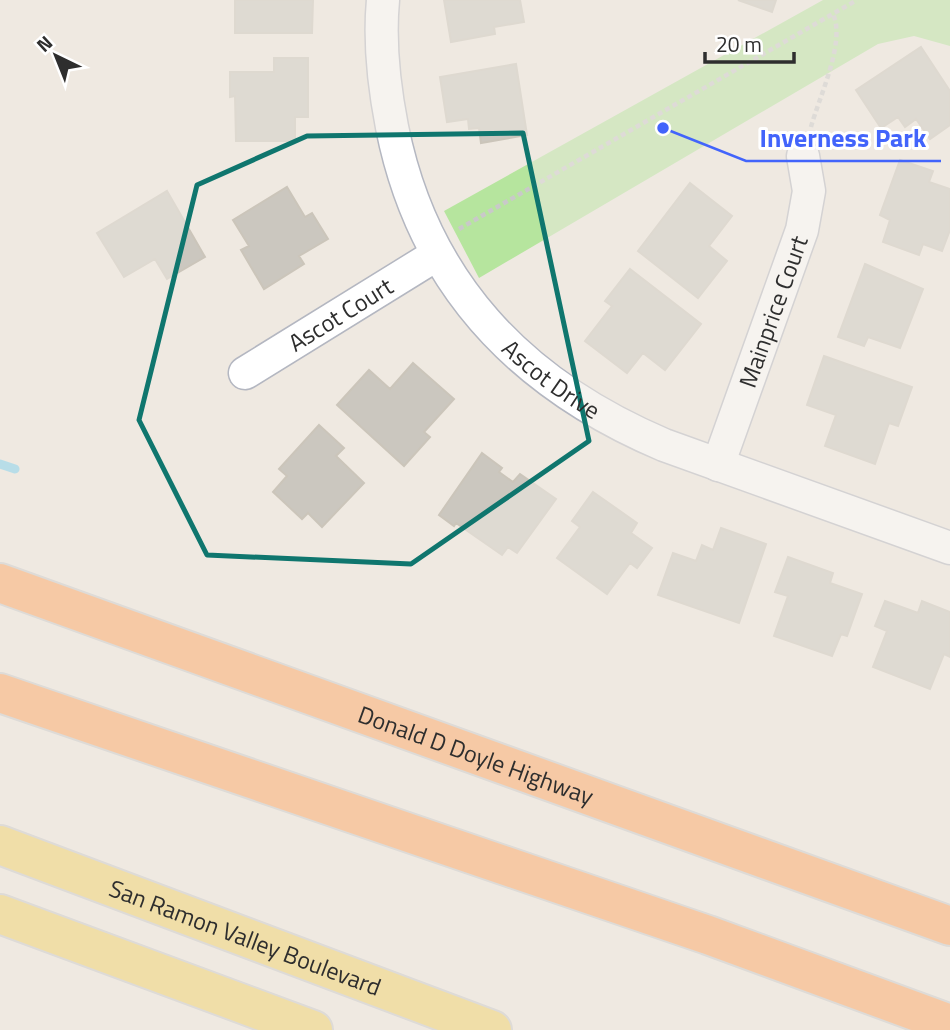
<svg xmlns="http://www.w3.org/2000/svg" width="950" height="1030" font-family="'Titillium Web',sans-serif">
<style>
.green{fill:#b6e59e}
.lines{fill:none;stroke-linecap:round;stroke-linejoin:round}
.stream{stroke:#75cff0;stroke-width:9}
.building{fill:#cbc7bf;stroke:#cbc5ba;stroke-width:2}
.minor-casing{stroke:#b4b7c1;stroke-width:35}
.major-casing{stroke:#c9c9c9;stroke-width:42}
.highway-casing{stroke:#c9c9c9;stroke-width:42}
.path{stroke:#c9c9c9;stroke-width:4.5;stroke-dasharray:5 3.5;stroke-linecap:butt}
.minor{stroke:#fff;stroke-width:32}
.major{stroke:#f2d163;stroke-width:38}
.highway{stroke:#ffa35c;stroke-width:38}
.marked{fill:none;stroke:#0f766e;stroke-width:5;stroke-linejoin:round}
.labels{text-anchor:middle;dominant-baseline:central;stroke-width:6;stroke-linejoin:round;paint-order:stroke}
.street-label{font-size:24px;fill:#2e2e2e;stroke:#fff}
.leader{fill:none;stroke:#4264fb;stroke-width:2.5}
.callout-dot{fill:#4264fb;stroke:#fff;stroke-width:2.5}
.callout-label{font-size:26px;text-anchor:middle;font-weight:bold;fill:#4264fb;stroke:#fff;stroke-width:6;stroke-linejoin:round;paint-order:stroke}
</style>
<rect width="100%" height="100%" fill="#efe9e1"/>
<path class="green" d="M823,0h127v46l-36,-10 -36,8 -399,234 -35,-67z"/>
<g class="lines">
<path class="stream" d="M0,464l15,5"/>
</g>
<path class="building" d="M235,0h78l-1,33h-77z
M444,0h76l4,22 -30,5 1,7 -44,8z
M738,0h38l-4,12z
M921,47l29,44v34l-20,14 -14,-20 -11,8 -7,-10 -17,11 -25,-38z
M274,58h34v59h-13v24h-59l-1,-45 -5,1v-25h44z
M516,64l11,71 -46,8 -2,-15 -10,1 -1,-10 -21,3 -7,-45z
M900,160l33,11 -4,11 21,7v41l-8,21 -19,-7 -4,11 -36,-13 7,-22 -10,-5z
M690,183l42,33 -23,30 18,15 -29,37 -60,-47z
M287,187l18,30 7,-4 16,26 -29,17 5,8 -40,25 -23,-39 8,-4 -16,-26z
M167,191l38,66 -38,22 -12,-20 -31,18 -27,-44z
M865,264l58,25 -23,59 -32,-11 -4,9 -26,-9z
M630,269l71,55 -36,46 -22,-17 -16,20 -42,-32 27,-35 -7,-5z
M824,356l88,31 -14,39 -9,-3 -14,41 -50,-18 11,-31 -29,-10z
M413,363l41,36 -30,33 6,5 -26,29 -67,-61 32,-35 21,19z
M319,425l25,23 -8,8 28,27 -42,44 -14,-14 -6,6 -29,-27 14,-16 -8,-7z
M482,453l20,15 -3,4 14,10 7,-8 36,25 -39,54 -9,-6 -6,8 -46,-32 -2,3 -15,-11z
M593,492l44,31 -6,10 21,15 -15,20 -7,-5 -23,31 -50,-36 23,-31 -8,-6z
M721,528l45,16 -27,79 -81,-28 15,-42 23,8 6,-16 11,5z
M788,557l45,16 -3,10 32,11 -15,42 -6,-2 -9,22 -58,-20 14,-40 -13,-4z
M885,601l33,12 4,-12 28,11v45l-6,-3 -14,35 -57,-22 14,-36 -12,-5z"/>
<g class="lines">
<defs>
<g id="minor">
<path id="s1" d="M383,0c-4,42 1,86 9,127 31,156 128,257 272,318l286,103"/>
<path id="s2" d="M245,373l191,-118"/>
<path id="s3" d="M718,465l84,-235 7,-39 -6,-35"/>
</g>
<g id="major">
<path id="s4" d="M0,845l492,185"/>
<path d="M0,914l313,116"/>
</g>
<g id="highway">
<path id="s5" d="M0,583l950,343"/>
<path d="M0,693l708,242 242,89"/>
</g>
</defs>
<use href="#minor" class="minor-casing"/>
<use href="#major" class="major-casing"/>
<use href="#highway" class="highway-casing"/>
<path class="path" d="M811,127c8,-30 35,-85 22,-113
M459,229l398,-229"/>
<use href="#minor" class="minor"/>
<use href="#major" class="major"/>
<use href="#highway" class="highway"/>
</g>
<path d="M0 0H950V1030H0ZM523,133l66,308 -178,123 -204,-9 -68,-135 58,-235 110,-49z" fill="#efe9e1" fill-opacity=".55" fill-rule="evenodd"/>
<path class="marked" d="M523,133l66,308 -178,123 -204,-9 -68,-135 58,-235 110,-49z"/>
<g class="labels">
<g class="street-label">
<text stroke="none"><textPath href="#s3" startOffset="163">Mainprice Court</textPath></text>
<text stroke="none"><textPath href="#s2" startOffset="112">Ascot Court</textPath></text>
<text stroke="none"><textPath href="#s1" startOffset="434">Ascot Drive</textPath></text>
<text stroke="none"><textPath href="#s5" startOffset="506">Donald D Doyle Highway</textPath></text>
<text stroke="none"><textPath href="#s4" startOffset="262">San Ramon Valley Boulevard</textPath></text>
</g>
</g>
<path class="leader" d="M663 128L746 161H941"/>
<circle class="callout-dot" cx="663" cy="128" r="7"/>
<g class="callout-label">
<text x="843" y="147">Inverness Park</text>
</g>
<g transform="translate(56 56) rotate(317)" stroke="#ffffff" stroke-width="5" paint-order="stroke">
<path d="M0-5L12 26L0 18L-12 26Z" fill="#2e2e2e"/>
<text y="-10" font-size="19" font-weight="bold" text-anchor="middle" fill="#2e2e2e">N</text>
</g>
<path d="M705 52v10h89v-10" fill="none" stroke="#2e2e2e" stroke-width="3.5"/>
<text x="716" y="52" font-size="21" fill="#2e2e2e" stroke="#ffffff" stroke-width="5" paint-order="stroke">20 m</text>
</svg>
